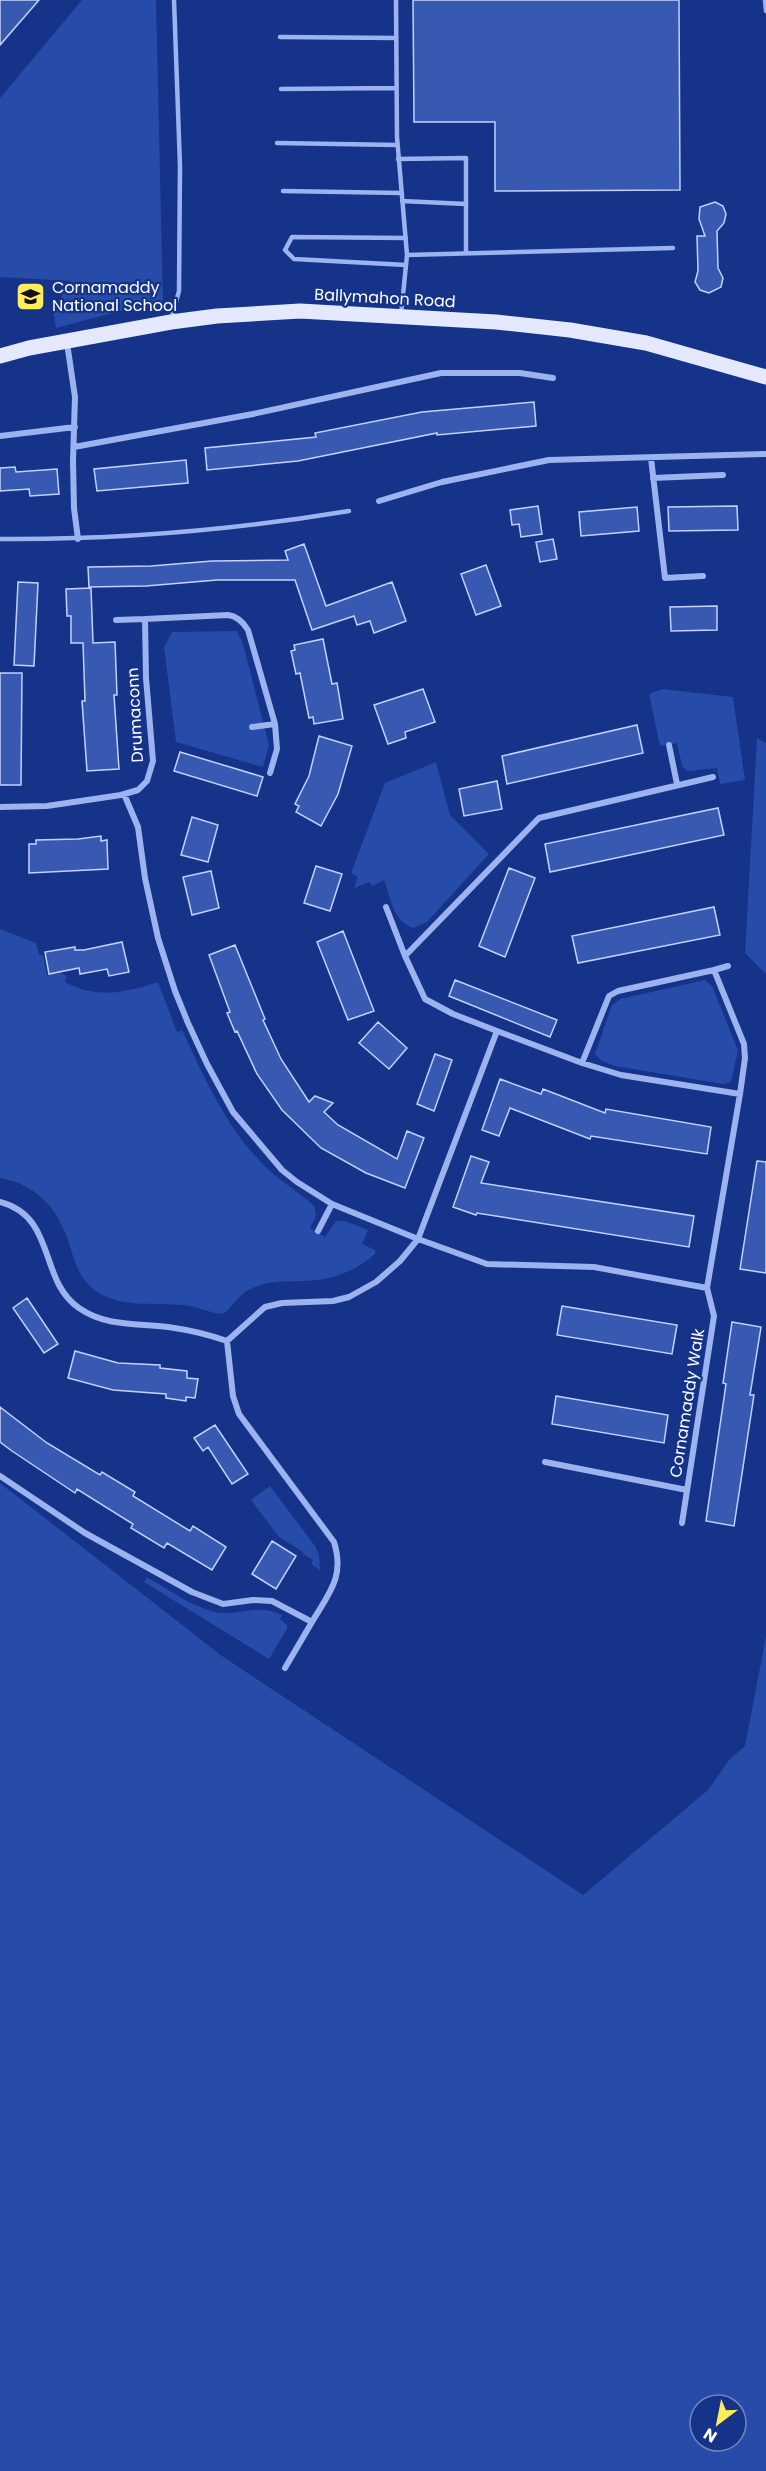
<svg xmlns="http://www.w3.org/2000/svg" width="766" height="2471" font-family="Poppins,sans-serif">
<style>
.green{fill:#264ba8;fill-rule:evenodd}
.building{fill:#3859b1;stroke:#c2d2fb;stroke-width:1.5}
.lines{fill:none;stroke-linecap:round;stroke-linejoin:round}
.lane{stroke:#9bb3ef;stroke-width:4.5}
.street{stroke:#9bb3ef;stroke-width:6}
.primary{stroke:#e4e9ff;stroke-width:15}
.labels{text-anchor:middle;dominant-baseline:central;stroke-width:4.5;stroke-linejoin:round;paint-order:stroke}
.poi-label{font-size:16px;fill:#fff;stroke:#143389;text-anchor:start}
.street-label{font-size:16px;fill:#fff;stroke:#143389}
</style>
<rect width="100%" height="100%" fill="#143389"/>
<path class="green" d="M82,0h74l7,304 -43,7 -64,17 -3,-18 18,-29 -71,-4v-179z
M237,631l6,13 26,101 -6,22 -87,-25 -12,-95 8,-15z
M663,689l70,8 12,83 -25,4 -3,-16 -30,3 -5,-5 -5,-23 -17,3 -11,-52z
M757,738l9,5v231l-21,-21z
M436,762l14,53 39,39 -62,68 -13,6c-21,-6 -23,-29 -30,-48l-12,6 -2,-4 -16,6 4,-11 -7,-4 34,-90z
M0,929l36,14 3,12h4l4,20 14,-2 6,3 -2,6c32,17 60,11 93,0l19,50 5,-2c24,51 46,102 88,141 14,13 31,22 44,35l2,10 -6,12 15,9 11,-16h9l23,9 -6,14 13,6v4c-20,18 -46,27 -72,27 -18,1 -34,-1 -50,7 -13,5 -18,15 -27,24l-5,2c-11,-1 -20,-6 -31,-8 -32,-5 -66,4 -94,-15 -20,-14 -22,-35 -30,-56 -11,-30 -34,-52 -66,-57z
M705,980l7,6 26,64 -7,32 -8,2 -108,-18 -13,-5 -7,-7 17,-49 8,-6z
M0,1483l222,173 361,239 125,-105 21,-30 16,-14 21,-110v835h-766zM700,2405h36v36h-36z
M270,1486l45,60 4,9 1,15 -9,-6 2,-4 -10,-6v-2l-24,-15 -28,-37z
M147,1577c19,11 54,36 76,36 24,1 32,-9 59,2l-2,4 7,6v4l-18,30 -125,-77z"/>
<path class="building" d="M0,0h39l-39,45z
M413,0h266l1,190 -185,1v-69h-81z
M715,202l8,4 3,8 -2,9 -7,8 1,37 5,10 -2,9 -12,6 -9,-3 -5,-8 3,-11 -1,-35h8l-6,-17 1,-12z
M534,402l2,24 -99,9v-2l-139,28 -91,9 -2,-22 111,-11 -1,-4 107,-21z
M186,460l2,23 -91,8 -3,-22z
M15,467l1,5 41,-3 2,25 -29,2 -1,-7 -29,2v-23z
M538,506l4,28 -21,3 -2,-13 -7,1 -2,-15z
M737,506l1,24 -69,1 -1,-24z
M637,507l2,24 -58,5 -2,-24z
M553,539l4,20 -17,3 -4,-20z
M304,544l22,62 66,-24 14,39 -32,12 -4,-12 -13,4 -3,-9 -42,14 -17,-50h-78l-71,6 -57,1 -1,-20 63,-1 61,-5 76,-1 -3,-9z
M486,565l15,41 -25,9 -15,-41z
M18,582l20,1 -4,83 -20,-1z
M91,588l2,55 22,-1 2,53h-3l5,74 -32,2 -5,-70h3l-2,-58h-12v-27h-4l-1,-27z
M717,606v24l-46,1 -1,-24z
M323,639l9,45 5,-1 6,36 -29,5 -1,-7 -4,1 -9,-45 -4,1 -5,-23 4,-1 -1,-5z
M0,673h22l-1,112h-21z
M423,689l12,33 -30,10 1,6 -18,6 -14,-39z
M637,725l6,28 -136,31 -5,-28z
M319,736l33,10 -14,48 -17,32 -25,-14 3,-6 -4,-2 14,-28z
M180,752l83,25 -6,19 -83,-25z
M497,781l5,28 -38,7 -5,-27z
M718,808l6,27 -174,37 -5,-28z
M192,817l26,8 -10,37 -27,-7z
M101,836v5l6,-1 1,29 -79,4v-29h7v-4l42,-1z
M316,866l26,8 -12,37 -26,-8z
M509,868l26,10 -30,79 -26,-11z
M211,871l8,37 -27,7 -9,-38z
M714,907l6,28 -142,28 -6,-27z
M343,931l31,80 -26,9 -31,-78z
M122,942l7,30 -20,4 -2,-7 -27,5 -1,-6 -30,6 -4,-22 30,-5v3h9z
M235,945l30,74 -2,1 18,39 28,43 6,-6 18,7 -9,9 14,13 59,34 10,-28 17,7 -19,50 -39,-15 -45,-25 -39,-38 -25,-36 -20,-43 -2,1 -8,-19 3,-1 -21,-57z
M455,980l102,40 -7,17 -101,-41z
M378,1022l29,26 -18,21 -30,-26z
M435,1054l17,6 -18,51 -17,-7z
M500,1079l41,15 2,-5 62,24 1,-4 105,18 -4,27 -116,-18 -1,3 -80,-31 -11,28 -17,-6z
M471,1156l18,6 -8,21 213,33 -5,31 -212,-34 -1,2 -23,-8z
M757,1161l9,1v111l-26,-4z
M27,1298l31,46 -14,9 -31,-45z
M562,1306l115,19 -5,29 -115,-19z
M732,1322l29,5 -11,68h4l-20,131 -28,-5 20,-137 -3,-1z
M75,1351l43,12 42,2v3l27,3v7l11,1 -3,19 -9,-1v4l-20,-3v-4l-53,-4 -45,-12z
M556,1396l112,19 -4,28 -112,-19z
M0,1407l47,36 53,32 2,-3 33,20 -2,4 57,35 3,-5 33,21 -14,23 -45,-27 -3,5 -33,-20 2,-4 -56,-35 -2,4 -63,-42 -12,-9z
M215,1425l33,49 -16,10 -24,-37 -5,4 -9,-13z
M272,1541l24,15 -20,33 -24,-15z"/>
<g class="lines">
<path class="lane" d="M396,0l1,137 10,118 -6,60
M765,0l1,11
M280,37l116,1
M281,89l115,-1
M277,143l120,2
M398,159l68,-1v95
M283,191l119,2
M402,201l64,3
M406,238l-114,-1 -7,13 9,9 112,6
M407,255l266,-7
M171,320l8,-29 1,-125 -6,-166
M0,539c117,1 234,-9 349,-28"/>
<path class="street" d="M67,343l8,54 -2,64 1,47 4,31
M0,436l75,-9
M74,447l179,-33 188,-41h79l33,5
M651,458l14,120 38,-2
M653,478l70,-3
M379,501l63,-19 107,-22 217,-6
M116,620l29,-1
M252,727l23,-3
M669,745l8,39
M124,794l14,33 7,51 13,60 17,53 13,32 19,41 26,48 49,58 15,12 35,22 86,35 69,25 107,3 113,21 33,-194
M0,807l47,-1 74,-11 17,-5 9,-9 6,-20 -7,-83 -1,-59 83,-4c9,1 15,7 20,15l27,94 2,25 -7,24
M386,907l19,49
M714,970l14,-4
M497,1031l85,32 27,-67 9,-5 96,-21 30,74 1,14 -5,36 -119,-19 -39,-12
M0,1202c57,15 38,78 79,106 27,19 58,15 89,19 21,3 39,7 59,14l6,55 6,18 95,128c11,35 -5,51 -22,80l-40,-21 -19,-1 -30,4 -31,-12 -107,-59 -85,-57
M318,1231l14,-27
M227,1341l38,-34 17,-4 51,-2 16,-4 27,-15 24,-21 18,-22 79,-208 -44,-17 -28,-15 -20,-43 134,-138 174,-41
M545,1462l142,28
M682,1523l32,-207 -7,-28
M285,1668l27,-46"/>
<path class="primary" d="M0,356l29,-8 142,-26 46,-6 83,-5 196,11 74,8 76,13 120,34"/>
</g>
<defs>
<symbol id="school-square" viewBox="-11 -11 22 22"><rect x="-9" y="-9" width="18" height="18" rx="4" fill="#ffec5a" stroke="#143389"/><path d="M0-5L7-2L0 1L-7-2ZM-4 1L0 2.5L4 1V4Q0 6-4 4Z" fill="#111"/></symbol>
</defs>
<g fill-rule="evenodd">
<use href="#school-square" x="14" y="280" width="33" height="33"/>
</g>
<g class="labels">
<g class="poi-label">
<text x="52" y="287">Cornamaddy<tspan x="52" dy="18">National School</tspan></text>
</g>
<g class="street-label">
<text transform="translate(385 298) rotate(3)">Ballymahon Road</text>
<text transform="translate(135 715) rotate(-93)">Drumaconn</text>
<text transform="translate(687 1403) rotate(-81)">Cornamaddy Walk</text>
</g>
</g>
<g transform="translate(718 2423) rotate(212)"><circle r="28" fill="#143389" stroke="#7285b8" stroke-width="1.5"/>
<path d="M0-4.5L10 22L0 15L-10 22Z" fill="#ffec5a"/>
<text y="-9" font-size="16" font-weight="bold" text-anchor="middle" fill="#ffffff">N</text>
</g>
</svg>
